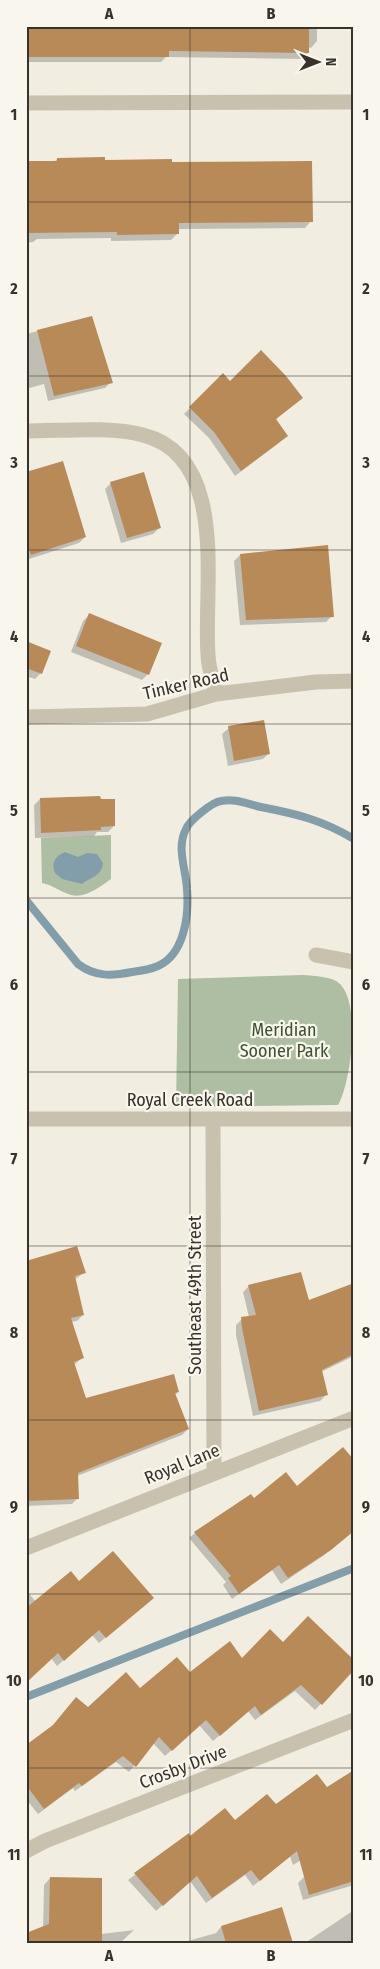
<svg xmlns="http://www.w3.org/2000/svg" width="380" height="1969" font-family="'Fira Sans Condensed',sans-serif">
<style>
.green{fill:#adbea2}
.water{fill:#839eab}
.shadow{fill:#0003}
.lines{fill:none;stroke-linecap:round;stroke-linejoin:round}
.stream{stroke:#839eab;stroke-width:8}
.building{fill:#b88a58}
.street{stroke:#c8c1ae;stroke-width:15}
.grid{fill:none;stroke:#37322b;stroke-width:1;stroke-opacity:0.55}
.labels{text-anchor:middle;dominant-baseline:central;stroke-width:4.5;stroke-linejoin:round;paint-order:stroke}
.street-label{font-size:18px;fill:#37322b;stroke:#f9f6ed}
.park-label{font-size:18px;fill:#3e5332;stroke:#f9f6ed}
.neatline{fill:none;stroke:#37322b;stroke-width:2}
.grid-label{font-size:16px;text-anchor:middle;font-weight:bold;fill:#37322b}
</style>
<rect width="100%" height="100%" fill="#f1eee1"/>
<path class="green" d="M111,835v44c-10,7 -26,20 -40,16 -10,-3 -18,-10 -29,-12l-1,-45z
M303,975c11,1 29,1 37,9 21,20 11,99 -2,121l-162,2 2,-128z"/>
<path class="water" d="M65,852l13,5 9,-4 10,1 6,9c-1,13 -12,14 -21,21l-20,-5 -7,-6c-4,-10 0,-17 10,-21z"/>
<path class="shadow" d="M26,26h291v15l-6,7 -3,-1v6l-6,6 -136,-2 -5,5h-135z
M57,159l114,5 140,57 -6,7 -127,1v4l-7,7 -60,1v-3l-74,1 -4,3 -7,1v-80l28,-1z
M91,317l20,65 -6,6 -57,13 -4,-17 -18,5v-55z
M223,375l7,7 71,16 -26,22 5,22 -45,34 -26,-38 -25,-24z
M26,473l59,64 -6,6 -53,17z
M111,483l48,45 -6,6 -32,9 -16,-54z
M240,555l92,61 -6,6 -86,3 -6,-64z
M89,615l59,59 -6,6 -71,-28 12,-31z
M26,642l15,31 -6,6 -9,-3z
M229,728l40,25 -6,6 -35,7 -6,-32z
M40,799l74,27 -6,6h-11l-3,4 -59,2 -1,-33z
M26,1262l58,11 -10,7 9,35 -6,6 -6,1 11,36 -8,7 11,34 93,-7 -3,3 13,34 -6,6 -105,41 1,22 -6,6 -46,2z
M354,1284v72l-33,16 5,23 -6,6 -67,15 -17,-81v-10l6,-6 7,-2 -6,-25 6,-6 59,16z
M254,1500l100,30 -31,26 -42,28 -9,-14 -40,29 -9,-14 3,-3 -37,-44 6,-5z
M79,1582l67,22 -47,39 -7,-8 -35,31 -6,-8 -25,24v-92l10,12z
M283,1643l71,26 -39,41 -20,-19 -40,29 -7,-9 -35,30 -14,-16 -34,31 -12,-13 -24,29 -13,-10 -41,29 -2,-3 -35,26 -12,-15v-53l25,-18 25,-30 12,10 101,-34 53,-14z
M326,1788l28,40 -61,37 -3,-9 -37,30 -8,-11 -39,28 -16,-22 -34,30 -28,-31 60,-45 2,2z
M354,1862v23l-51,15 -5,-17 6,-6z
M50,1878l51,56 33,-4 -14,13h-92l15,-15 1,-43z
M281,1908l11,35h-111l35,-10 5,-6z
M354,1910v33h-49z"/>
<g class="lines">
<path class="stream" d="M26,900l52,64c17,13 34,12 54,8 8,-1 19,-3 26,-6 27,-12 31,-52 29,-77 -1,-20 -11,-41 -1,-60 3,-8 26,-27 35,-28 15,-3 26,3 40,6 36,7 61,13 93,32
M26,1697l328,-129"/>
</g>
<path class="building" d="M26,26h283v27l-140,-2v6h-143z
M105,157v3l67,-1v3l140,-1 1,61 -134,1v11l-62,1v-3l-91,1v-72h31v-3z
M92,316l21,67 -59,13 -17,-66z
M261,350l25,26 17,22 -27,21 12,17 -47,35 -27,-39 -25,-25 34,-34 7,8z
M63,461l23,76 -55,18 -5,-14v-69z
M144,472l17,56 -34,10 -17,-56z
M328,545l6,72 -88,3 -6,-66z
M89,613l73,30 -13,32 -73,-29z
M26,641l25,10 -9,23 -16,-6z
M264,720l6,34 -36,7 -6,-35z
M100,796l1,3h14v27l-14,1v3l-60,3 -1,-35z
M77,1246l9,27 -11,3 9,39 -13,3 13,40 -10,4 12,36 88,-24 5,18 -4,1 14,36 -111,44 1,26 -53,2v-240z
M301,1272l8,28 45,-17v71l-32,16 6,25 -69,16 -17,-83 -1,-11 15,-2 -8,-30z
M343,1447l11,13v71l-23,19 -43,28 -9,-13 -40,29 -11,-16 3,-2 -37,-44 57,-38 3,4 32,-26 11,14z
M113,1551l41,47 -48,40 -7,-8 -35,31 -6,-8 -32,30v-75l45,-37 8,10z
M308,1616l46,44v10l-32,35 -21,-20 -40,30 -6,-9 -35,30 -14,-16 -34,31 -13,-14 -23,30 -13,-11 -41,30 -3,-3 -35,26 -18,-24v-40l27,-20 23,-28 12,10 38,-35 14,16 37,-31 13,15 40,-31 12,17 28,-29 13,13z
M354,1770v111l-45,14 -12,-44 -37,30 -9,-11 -39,28 -15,-22 -34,30 -29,-33 55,-40 1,3 35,-28 10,12 32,-26 9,10 41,-30 10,13z
M50,1877l52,1v65h-76v-10l23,-9z
M282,1907l11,36h-67l-5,-17z"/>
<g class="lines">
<path class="street" d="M26,103l328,-1
M26,431c35,0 85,-5 117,4 87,22 60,153 65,219 0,13 5,27 8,40
M26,717l121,-3 69,-20 100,-12 38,-1
M316,955l38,7
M26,1119h328
M213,1119l1,352
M26,1548l328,-130
M26,1851l19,-10 309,-121"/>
</g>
<path class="grid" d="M190,26v1917M26,202h328M26,376h328M26,550h328M26,724h328M26,898h328M26,1072h328M26,1246h328M26,1420h328M26,1594h328M26,1768h328"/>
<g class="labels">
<g class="street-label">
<text transform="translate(186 684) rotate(-13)">Tinker Road</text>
<text x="190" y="1100">Royal Creek Road</text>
<text transform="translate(195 1295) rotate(-90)">Southeast 49th Street</text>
<text transform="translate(182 1464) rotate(-22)">Royal Lane</text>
<text transform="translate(183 1767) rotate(-21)">Crosby Drive</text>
</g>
<g class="park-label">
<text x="284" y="1030">Meridian<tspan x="284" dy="21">Sooner Park</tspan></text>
</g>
</g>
<rect width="380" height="1969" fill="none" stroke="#f9f6ed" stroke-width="55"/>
<g transform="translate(318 62) rotate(90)" stroke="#f9f6ed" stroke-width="4" paint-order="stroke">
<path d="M0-4L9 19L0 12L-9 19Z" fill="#37322b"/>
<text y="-8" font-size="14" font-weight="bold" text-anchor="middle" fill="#37322b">N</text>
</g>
<rect x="28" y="28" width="324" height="1914" class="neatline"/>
<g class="grid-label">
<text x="109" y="19">A</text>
<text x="271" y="19">B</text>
<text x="14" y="120">1</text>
<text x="366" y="120">1</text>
<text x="14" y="294">2</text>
<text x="366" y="294">2</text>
<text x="14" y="468">3</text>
<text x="366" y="468">3</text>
<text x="14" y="642">4</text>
<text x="366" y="642">4</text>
<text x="14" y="816">5</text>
<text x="366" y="816">5</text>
<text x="14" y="990">6</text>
<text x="366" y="990">6</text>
<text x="14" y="1164">7</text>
<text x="366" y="1164">7</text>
<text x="14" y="1338">8</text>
<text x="366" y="1338">8</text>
<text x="14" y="1512">9</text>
<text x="366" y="1512">9</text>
<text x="14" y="1686">10</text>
<text x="366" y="1686">10</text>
<text x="14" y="1860">11</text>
<text x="366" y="1860">11</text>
<text x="109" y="1961">A</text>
<text x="271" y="1961">B</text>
</g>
</svg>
